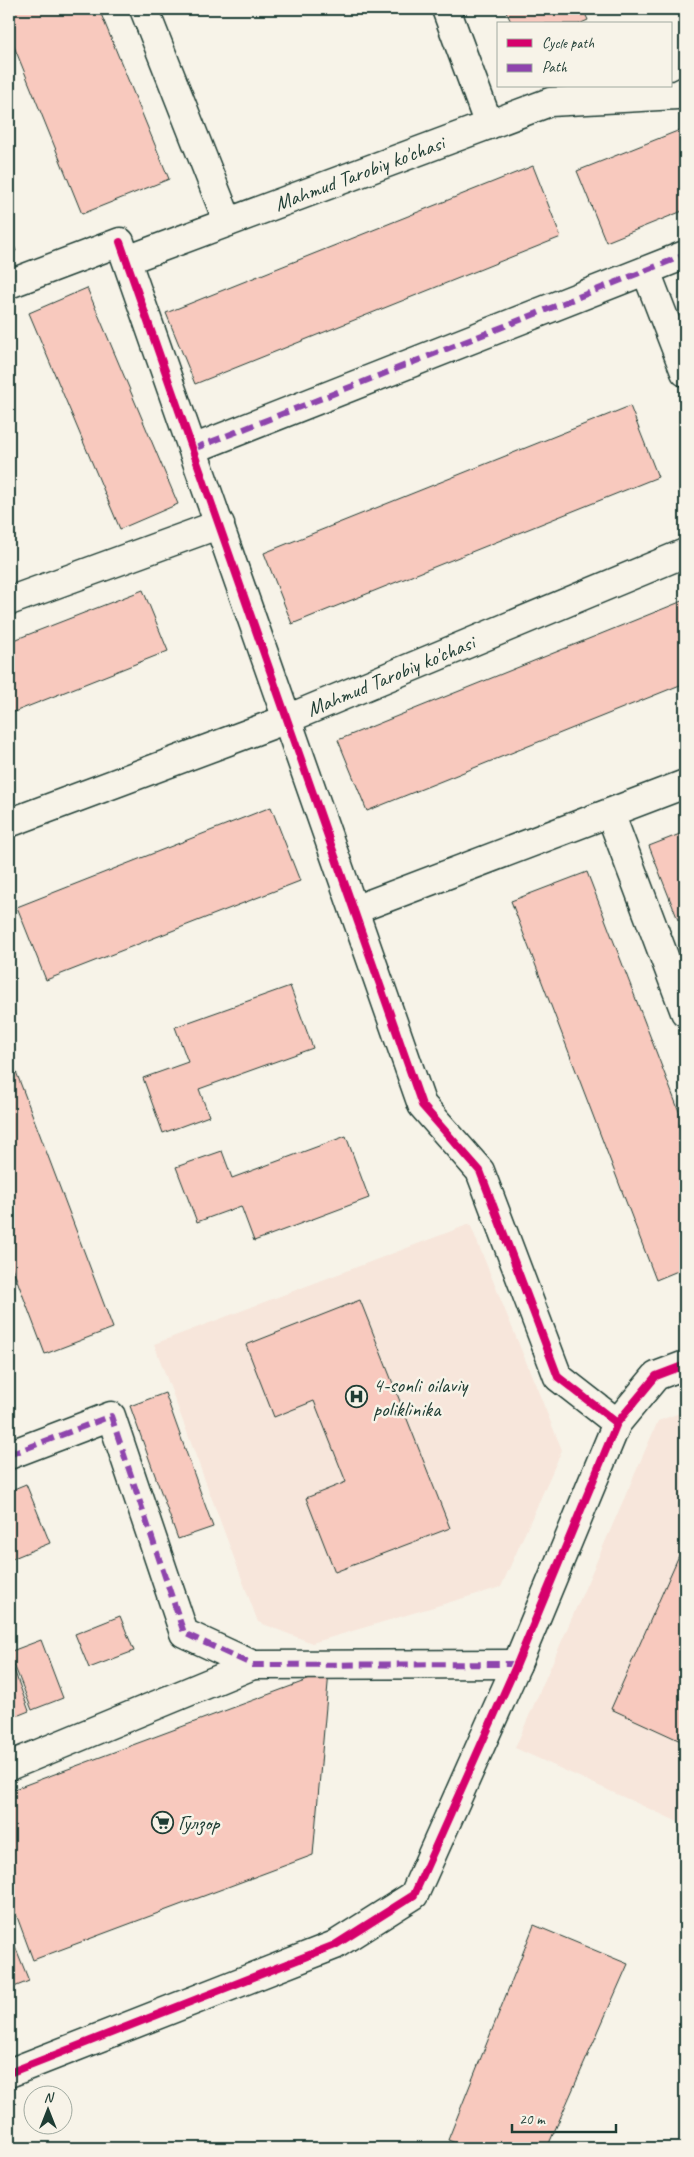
<svg xmlns="http://www.w3.org/2000/svg" width="694" height="2157" font-family="Caveat,sans-serif">
<style>
.built{fill:#f7e6db}
.building{fill:#f8c9be;stroke:#1f3d34}
.lines{fill:none;stroke-linecap:round;stroke-linejoin:round}
.minor-casing{stroke:#1f3d34;stroke-width:31}
.minor{stroke:#f7f3e8;stroke-width:28}
.quiet{stroke:#8e44ad;stroke-width:6;stroke-dasharray:12 6;stroke-linecap:butt}
.cycleway-casing{stroke:#f7f3e8;stroke-width:11}
.cycleway{stroke:#d6006c;stroke-width:8}
.labels{text-anchor:middle;dominant-baseline:central;stroke-width:5;stroke-linejoin:round;paint-order:stroke}
.street-label{font-size:21px;fill:#1f3d34;stroke:#f7f3e8}
.poi-label{font-size:21px;fill:#1f3d34;stroke:#f7f3e8;text-anchor:start}
</style>
<rect width="100%" height="100%" fill="#f7f3e8"/>
<filter id="ink" filterUnits="userSpaceOnUse"><feTurbulence type="fractalNoise" baseFrequency=".02" numOctaves="2"/><feDisplacementMap in="SourceGraphic" scale="10" xChannelSelector="R" yChannelSelector="G"/><feConvolveMatrix kernelMatrix="1 2 1 2 8 2 1 2 1" color-interpolation-filters="sRGB"/></filter>
<g filter="url(#ink)">
<path class="built" d="M470,1224l92,226 -61,137 -189,56 -54,-21 -104,-278z
M685,1411v414l-170,-77 143,-327z"/>
<path class="building" d="M9,9h90l70,170 -87,35 -73,-180z
M505,9h78l5,11 -9,4h-67z
M685,128v82l-79,32 -29,-71z
M533,166l28,71 -366,147 -29,-71z
M9,232l7,19 -7,3z
M87,288l91,216 -58,25 -91,-216z
M630,406l28,71 -366,147 -28,-71z
M143,590l25,61 -159,63v-72z
M685,600v83l-318,128 -29,-71z
M271,807l29,74 -254,99 -29,-73z
M685,832v85l-7,3 -29,-74z
M587,872l98,255v141l-29,12 -145,-379z
M290,986l23,62 -114,41 10,27 -46,17 -20,-55 45,-16 -13,-35z
M9,1053l104,275 -68,26 -36,-95z
M346,1136l23,62 -115,43 -13,-35 -44,16 -21,-55 46,-16 10,27z
M360,1300l90,228 -115,44 -29,-74 40,-16 -32,-81 -40,16 -28,-72z
M165,1393l48,134 -35,12 -48,-133z
M26,1484l24,59 -41,17v-69z
M685,1542v201l-74,-34z
M120,1616l14,35 -45,17 -14,-34z
M41,1640l22,58 -31,12 -23,-58z
M9,1656l20,55 -20,8z
M329,1672l-16,183 -280,105 -24,-65v-104z
M534,1925l94,39 -81,184h-78l-21,-8z
M9,1931l20,50 -20,8z"/>
<g class="lines">
<defs>
<g id="minor">
<path d="M144,9l84,213"/>
<path d="M446,9l43,116"/>
<path id="s1" d="M127,260l423,-158 127,-7 8,-4"/>
<path d="M646,271l39,101"/>
<path d="M9,284l111,-42 302,863 58,66 78,206 59,46"/>
<path d="M193,449l492,-194"/>
<path d="M9,601l211,-77"/>
<path d="M610,813l75,199"/>
<path id="s2" d="M9,823l278,-104 398,-166"/>
<path d="M354,910l331,-126"/>
<path d="M9,1455l102,-39 73,217 69,32 264,-1"/>
<path d="M9,1766l244,-101"/>
<path d="M9,2073l326,-128 79,-50 103,-231 100,-241 39,-47 29,-11"/>
</g>
</defs>
<use href="#minor" class="minor-casing"/>
<use href="#minor" class="minor"/>
<path class="quiet" d="M193,449l492,-194
M9,1441l4,12
M9,1455l102,-39 73,217 69,32 264,-1"/>
<defs>
<path id="cycleway" d="M120,242l302,863 58,66 78,206 59,46
M9,2073l326,-128 79,-50 103,-231 100,-241 39,-47 29,-11"/>
</defs>
<use href="#cycleway" class="cycleway-casing"/>
<use href="#cycleway" class="cycleway"/>
</g>
</g>
<defs>
<symbol id="hospital-ring" viewBox="-11 -11 22 22"><circle r="9.5" fill="#f7f3e8" stroke="#1f3d34" stroke-width="1.5"/><path d="M-5-5h3v3.5h4V-5h3V5h-3V1.5h-4V5h-3Z" fill="#1f3d34"/></symbol>
<symbol id="supermarket-ring" viewBox="-11 -11 22 22"><circle r="9.5" fill="#f7f3e8" stroke="#1f3d34" stroke-width="1.5"/><path d="M-6-5.5h2.5l.6 2H6L4.5 2H-2.5L-4.4-4H-6ZM-1.5 3.2a1.3 1.3 0 1 0 .1 0ZM3 3.2a1.3 1.3 0 1 0 .1 0Z" fill="#1f3d34"/></symbol>
</defs>
<g fill-rule="evenodd">
<use href="#hospital-ring" x="344" y="1384" width="25" height="25"/>
<use href="#supermarket-ring" x="150" y="1810" width="25" height="25"/>
</g>
<g class="labels">
<g class="street-label">
<text stroke="none"><textPath href="#s1" startOffset="248">Mahmud Tarobiy ko'chasi</textPath></text>
<text stroke="none"><textPath href="#s2" startOffset="409">Mahmud Tarobiy ko'chasi</textPath></text>
</g>
<g class="poi-label">
<text x="373" y="1385">4-sonli oilaviy<tspan x="373" dy="24">poliklinika</tspan></text>
<text x="178" y="1823">Гулзор</text>
</g>
</g>
<rect width="694" height="2157" fill="none" stroke="#f7f3e8" stroke-width="30"/>
<rect x="15" y="15" width="664" height="2127" fill="none" stroke="#1f3d34" stroke-width="2" filter="url(#ink)"/>
<rect x="497" y="22" width="175" height="65" fill="#f7f3e8" stroke="#a1aaa0"/>
<rect x="507" y="39" width="25" height="8" fill="#d6006c" stroke="#a1aaa0"/>
<text x="542" y="48" font-size="15" fill="#1f3d34">Cycle path</text>
<rect x="507" y="64" width="25" height="8" fill="#8e44ad" stroke="#a1aaa0"/>
<text x="542" y="72" font-size="15" fill="#1f3d34">Path</text>
<g transform="translate(48 2110)"><circle r="24" fill="#f7f3e8" stroke="#a1aaa0"/>
<path d="M0-4L9 19L0 12L-9 19Z" fill="#1f3d34"/>
<text y="-8" font-size="14" font-weight="bold" text-anchor="middle" fill="#1f3d34">N</text>
</g>
<path d="M512 2124v8h104v-8" fill="none" stroke="#1f3d34" stroke-width="2.5"/>
<text x="519" y="2124" font-size="15" fill="#1f3d34" stroke="#f7f3e8" stroke-width="4" paint-order="stroke">20 m</text>
</svg>
